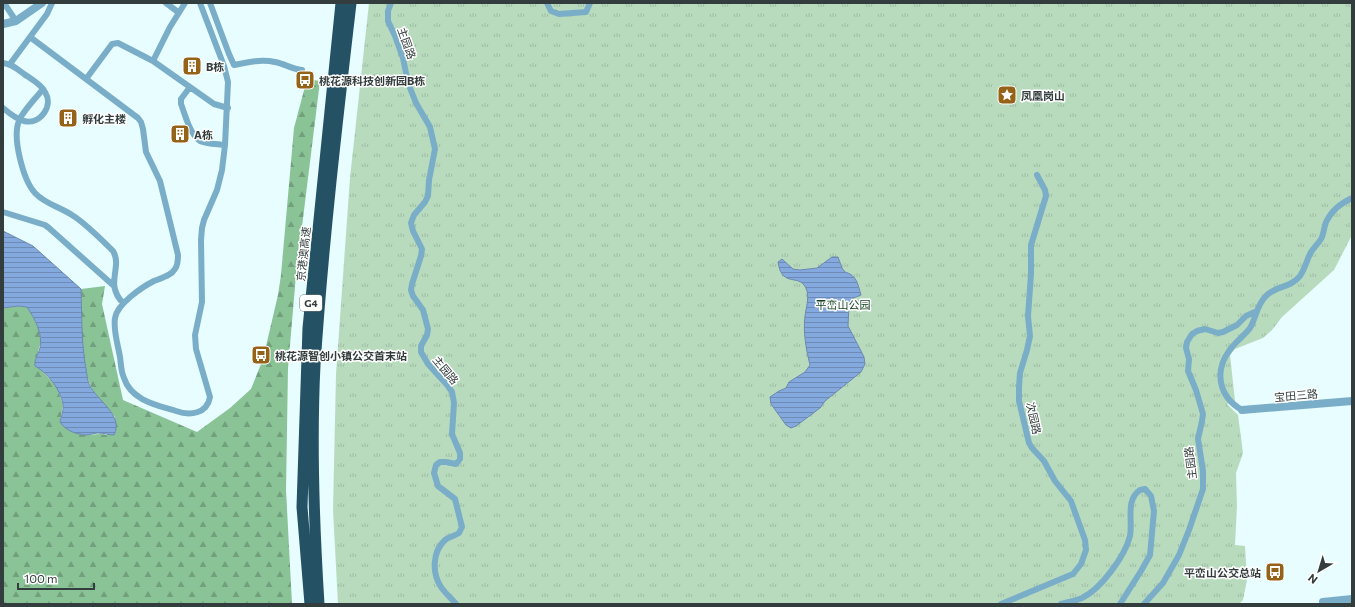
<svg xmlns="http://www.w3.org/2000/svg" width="1355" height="607" font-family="Commissioner,'Noto Sans SC',sans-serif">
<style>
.forest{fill:url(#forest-firs)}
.park{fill:url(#park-tufts)}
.water{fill:url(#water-rules);stroke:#6c89ae}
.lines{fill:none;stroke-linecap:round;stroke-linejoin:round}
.minor{stroke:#7aaec8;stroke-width:6}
.tertiary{stroke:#7aaec8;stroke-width:8}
.motorway{stroke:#255165;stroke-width:11}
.labels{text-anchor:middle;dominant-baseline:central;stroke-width:3;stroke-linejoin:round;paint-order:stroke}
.shield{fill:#fff;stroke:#717777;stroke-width:1}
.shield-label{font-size:10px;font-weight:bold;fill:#343d3d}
.street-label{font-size:11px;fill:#343d3d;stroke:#fff}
.poi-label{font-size:11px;font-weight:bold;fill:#343d3d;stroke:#fff;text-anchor:start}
.park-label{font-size:11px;fill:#113c1e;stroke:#fff}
</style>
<defs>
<pattern id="forest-firs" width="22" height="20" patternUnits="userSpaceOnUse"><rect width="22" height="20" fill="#8ac396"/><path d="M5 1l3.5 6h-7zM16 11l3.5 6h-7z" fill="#72a07c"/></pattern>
<pattern id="park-tufts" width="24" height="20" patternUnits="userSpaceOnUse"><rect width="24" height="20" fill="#b8dbbe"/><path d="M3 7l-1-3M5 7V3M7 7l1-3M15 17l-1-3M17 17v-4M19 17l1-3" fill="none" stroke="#9fbda4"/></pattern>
<pattern id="water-rules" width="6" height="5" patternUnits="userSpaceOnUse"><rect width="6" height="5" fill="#84a9de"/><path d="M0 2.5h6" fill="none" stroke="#6d8bb5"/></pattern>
</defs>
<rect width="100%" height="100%" fill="#e7fdff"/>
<path class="forest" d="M307,79l13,2 -24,194 -8,93 -2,122 6,114h-289v-296l15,-2 10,1 10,20 3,14 -6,22 22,24 6,18 -3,17c7,5 16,13 25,13 9,0 13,-2 22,0l8,-18c-8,-9 -22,-23 -26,-35 -9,-27 -7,-64 -8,-93l24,-3 -3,18 21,96 74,32 33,-24 21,-19 12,-30 15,-64 3,-20 13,-147z"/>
<path class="park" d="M369,3h983v232l-18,35 -52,47 -10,13 -9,8 -28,11 -5,6 5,46 -8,3 11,11 5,38 -7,20 1,33 -2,39 10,1 2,34 -4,20 -4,4h-901l-5,-94 3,-136 14,-196z"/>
<path class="water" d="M3,231l30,15 48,43c1,27 0,53 5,80 1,4 1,10 3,15 8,17 35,31 25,51 -5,0 -10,-2 -16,-2 -4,0 -8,2 -13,2 -10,-1 -20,-5 -25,-13 1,-5 4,-13 3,-18 -3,-15 -15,-31 -28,-38 -1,-6 3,-11 5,-18 3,-14 -5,-29 -13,-41l-9,-1 -15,2z
M832,257h6l4,11 3,4c12,3 13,13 16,23l-10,4 -2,6 -1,21 11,21 5,10 1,7 -4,8 -36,29 -5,7 -24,18 -5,2 -5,-3 -15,-21 -1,-7 9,-6 7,-3 3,-6 16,-10 5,-7c-4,-16 -7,-33 -5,-49 1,-8 4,-17 2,-25 -6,-20 -25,-1 -29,-29l4,-3 11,10 7,1 17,-2z"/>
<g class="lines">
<path class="minor" d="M4,3l12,18
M166,3l12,9
M210,3l19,51 5,11c14,-3 27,-6 41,-3 10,2 17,7 27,8
M391,3l-3,8v10l7,15 8,22 5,25 8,20 14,24 5,22 -6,31 -1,16 -3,6 -11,13 -3,8 2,8 9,18 -1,7 -9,28 -1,6 2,6 10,14 5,19 -1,6 -6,11v6l7,12 20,22 4,6 2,11 -2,31 8,19v6l-4,5 -10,-2h-6l-4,3 -2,8 4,13 17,13 7,28 -3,6c-5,3 -10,4 -14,7 -13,12 -13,33 -4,47 4,6 10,11 15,17
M547,3l4,8 8,3 27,-2 4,-9
M30,37l108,81 3,4 2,7 3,23 14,29 18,74c0,5 0,10 -3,14 -4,7 -14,9 -21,12 -12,6 -37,23 -39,37 -2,12 3,27 5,39 1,7 1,15 4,21 7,22 32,27 52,33 14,5 31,3 34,-14l-14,-48 -1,-14 7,-33 -1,-62 1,-12 2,-8 13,-30 5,-20 3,-25 3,-63 -4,-16 -24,-63
M153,61l17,-34 15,-24
M3,63c9,1 14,6 21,11 7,5 17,10 21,18 9,14 -5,33 -21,29 -8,-2 -15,-8 -21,-13
M10,64l37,-50 5,-11
M86,79l26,-35 6,-1 35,18 61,43 14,4
M190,87l-9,12v5c4,10 9,31 19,37 6,3 18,3 25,4
M43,89c-6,8 -21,23 -24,32 -7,16 4,59 16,72 10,11 25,14 37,22 13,8 30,25 41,36 10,17 -9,32 10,52
M3,212l42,13 4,3 65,58
M1242,410c-23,-13 -28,-38 -13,-59 6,-9 15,-15 21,-23 6,-10 7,-24 16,-32 9,-10 25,-8 34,-20 5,-7 7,-17 11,-24 4,-6 9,-10 11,-15 2,-5 2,-10 4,-15 6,-12 14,-18 26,-24
M1001,604l72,-30 8,-10 5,-14 -1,-10 -14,-39 -16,-20 -11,-20 -12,-13 -3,-5 -10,-42v-14l1,-14 7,-23 3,-14 -2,-20 3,-42v-29l15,-49 -1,-6 -8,-15
M1061,604c7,-2 14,-3 21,-6 19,-9 43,-42 48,-62 3,-15 -5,-36 10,-46l5,-1 6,7 3,15 -4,44 -9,16 -21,33
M1144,604l19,-21 16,-28 10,-25 14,-41v-18l-5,-32 4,-18 1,-7 -7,-24 -8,-19 1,-12 -3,-11 1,-6 5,-8 5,-3 8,-2 13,4 5,-1 14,-7 9,-9 11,-5"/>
<path class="tertiary" d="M3,24l13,-3 26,-18
M1242,410l110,-9
M1323,602l29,-3"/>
<path class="motorway" d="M310,604l-8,-97 6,-179 33,-325
M319,604c-5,-79 -8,-160 -4,-239 8,-121 22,-242 36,-362"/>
</g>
<defs>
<symbol id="building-square" viewBox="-11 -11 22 22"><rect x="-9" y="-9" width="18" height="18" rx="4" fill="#966217" stroke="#fff"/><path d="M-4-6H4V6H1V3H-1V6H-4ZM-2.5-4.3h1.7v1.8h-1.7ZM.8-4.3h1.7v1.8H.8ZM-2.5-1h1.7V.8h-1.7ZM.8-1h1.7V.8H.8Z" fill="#fff"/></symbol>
<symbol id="bus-square" viewBox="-11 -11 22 22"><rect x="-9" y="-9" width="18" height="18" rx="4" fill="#966217" stroke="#fff"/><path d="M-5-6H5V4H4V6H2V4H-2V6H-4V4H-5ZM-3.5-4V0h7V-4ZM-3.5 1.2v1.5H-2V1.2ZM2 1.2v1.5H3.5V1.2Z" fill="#fff"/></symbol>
<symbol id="sight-square" viewBox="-11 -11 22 22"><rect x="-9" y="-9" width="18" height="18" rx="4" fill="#966217" stroke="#fff"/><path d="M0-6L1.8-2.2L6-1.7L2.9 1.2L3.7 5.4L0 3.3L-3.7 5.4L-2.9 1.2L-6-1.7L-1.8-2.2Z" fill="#fff"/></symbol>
</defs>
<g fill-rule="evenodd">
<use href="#building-square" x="181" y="55" width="22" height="22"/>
<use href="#bus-square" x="294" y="69" width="22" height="22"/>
<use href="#sight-square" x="996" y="84" width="22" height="22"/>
<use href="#building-square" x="57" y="107" width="22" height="22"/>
<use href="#building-square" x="169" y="123" width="22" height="22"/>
<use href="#bus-square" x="250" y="344" width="22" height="22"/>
<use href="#bus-square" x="1264" y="561" width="22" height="22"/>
</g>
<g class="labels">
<rect class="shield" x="300" y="295" width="22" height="16" rx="3"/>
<g class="shield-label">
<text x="311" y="303">G4</text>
</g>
<g class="street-label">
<text transform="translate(407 43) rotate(70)">主园路</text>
<text transform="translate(303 254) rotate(-84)">京港澳高速</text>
<text transform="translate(446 370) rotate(50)">主园路</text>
<text transform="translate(1296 395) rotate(-5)">宝田三路</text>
<text transform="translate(1034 418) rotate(77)">次园路</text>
<text transform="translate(1190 463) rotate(-97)">主园路</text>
</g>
<g class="poi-label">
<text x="206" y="66">B栋</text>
<text x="319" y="80">桃花源科技创新园B栋</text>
<text x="1021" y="95">凤凰岗山</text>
<text x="82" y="118">孵化主楼</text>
<text x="194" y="134">A栋</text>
<text x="275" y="355">桃花源智创小镇公交首末站</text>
<text x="1261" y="572" text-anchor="end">平峦山公交总站</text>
</g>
<g class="park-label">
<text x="843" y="304">平峦山公园</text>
</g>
</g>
<rect width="1355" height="607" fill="none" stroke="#343d3d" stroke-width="8"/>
<g transform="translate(1319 571) rotate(218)" stroke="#ffffff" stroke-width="3" paint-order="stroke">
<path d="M0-3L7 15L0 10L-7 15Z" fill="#343d3d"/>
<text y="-6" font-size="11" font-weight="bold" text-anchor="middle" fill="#343d3d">N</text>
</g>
<path d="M18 583v6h76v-6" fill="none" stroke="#343d3d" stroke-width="2"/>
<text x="24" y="583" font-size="12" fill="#343d3d" stroke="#ffffff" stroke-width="3" paint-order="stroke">100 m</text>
</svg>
